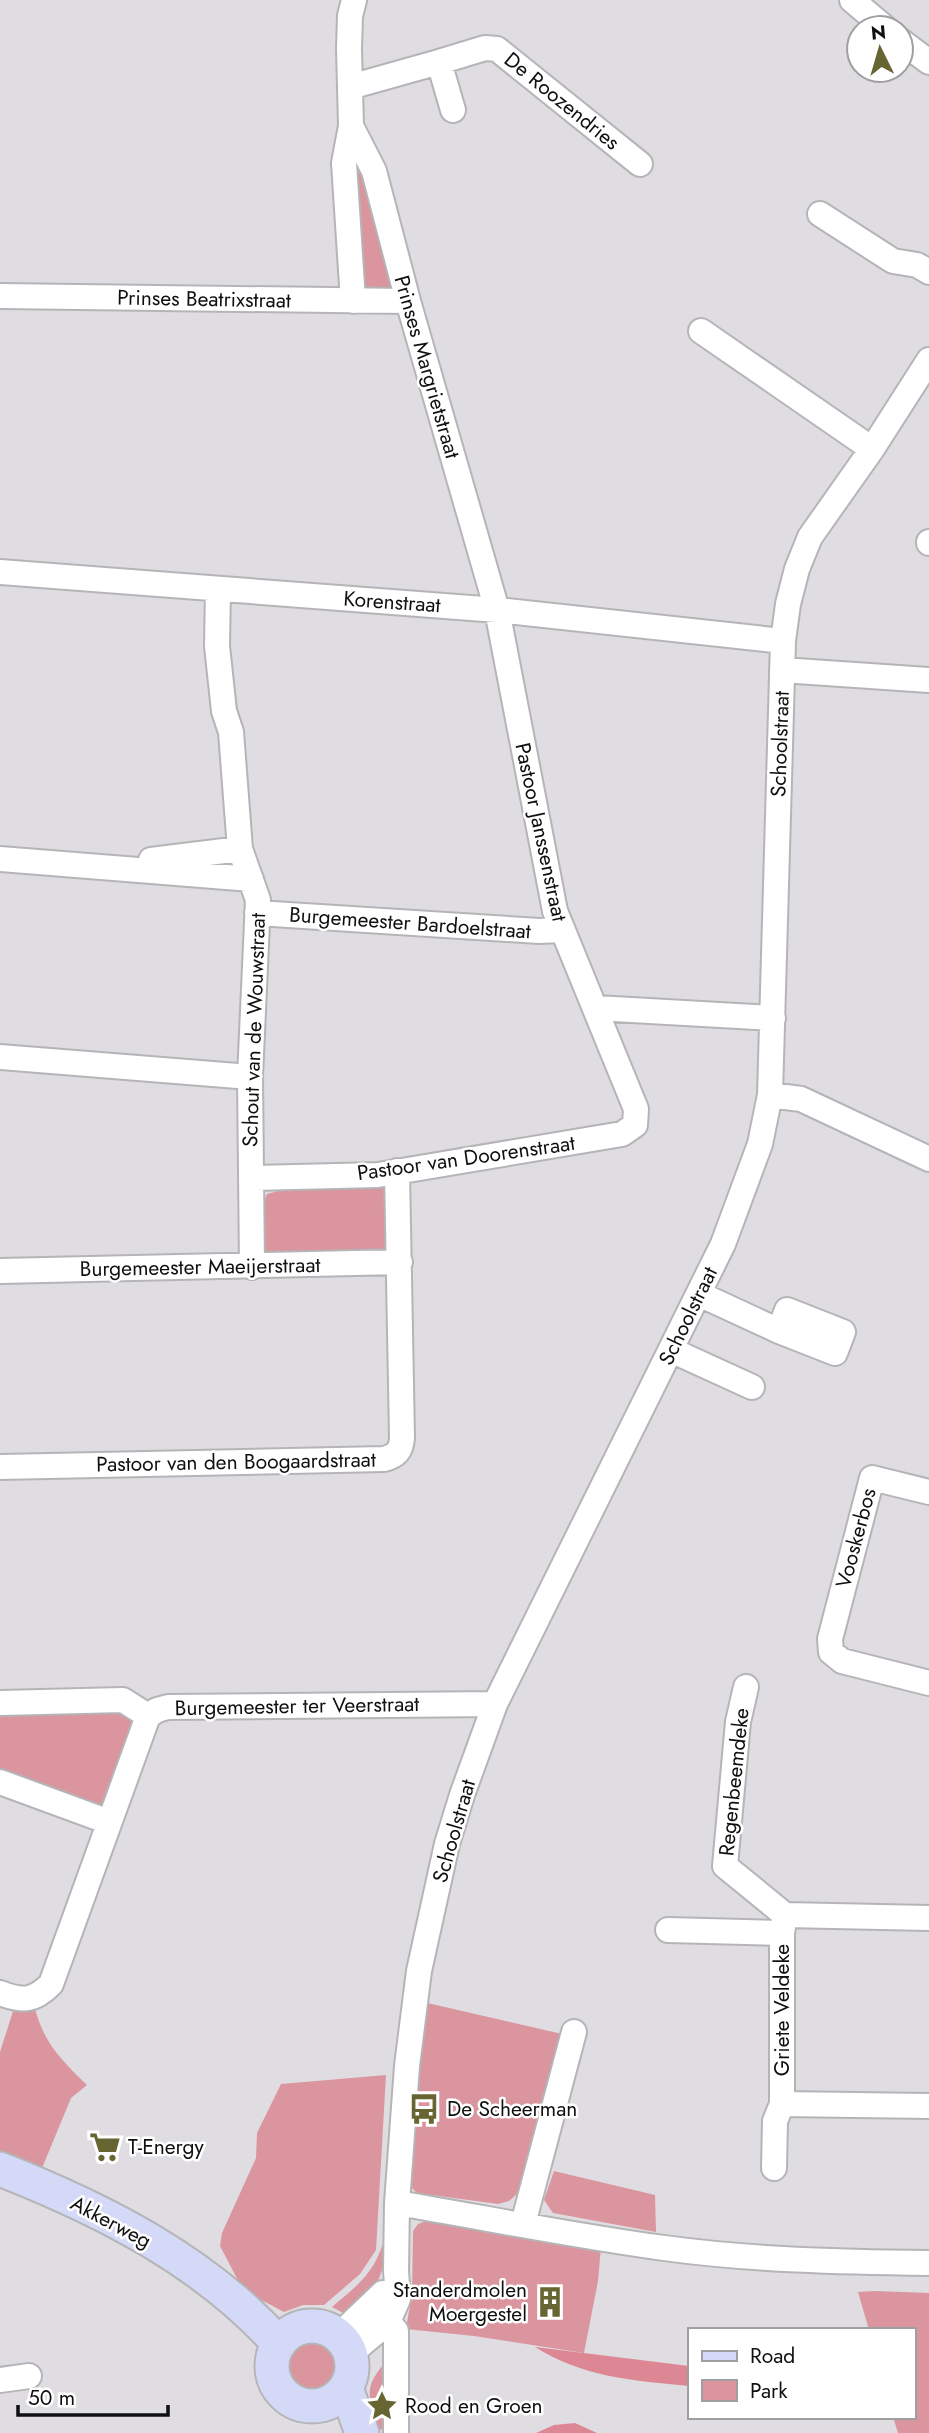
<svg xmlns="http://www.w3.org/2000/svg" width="929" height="2433" font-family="Jost,sans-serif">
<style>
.green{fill:#db959f}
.forest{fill:#de8794}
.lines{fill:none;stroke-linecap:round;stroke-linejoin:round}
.minor-casing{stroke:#b5b4b7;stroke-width:28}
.secondary-casing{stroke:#b5b4b7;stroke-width:37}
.minor{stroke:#fff;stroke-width:24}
.secondary{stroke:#d4d9f8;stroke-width:33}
.labels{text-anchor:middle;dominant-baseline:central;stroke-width:5;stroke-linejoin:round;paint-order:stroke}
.street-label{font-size:21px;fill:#0f0f10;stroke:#fff}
.poi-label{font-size:21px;fill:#0f0f10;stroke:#fff;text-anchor:start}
</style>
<rect width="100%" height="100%" fill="#dfdde1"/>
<path class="green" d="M357,159l11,30 26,97 -4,4 -17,1 -9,-6 -9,-116z
M385,1187l2,63 -121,7c-4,-18 -7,-47 1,-63l11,-3z
M137,1711l-30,98 -107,-37v-59z
M423,2002l139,32 -39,155 -14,12 -11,3 -81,-11 -6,-6 4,-96z
M15,2005h19c9,37 26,54 53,80l-16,13 -31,75 -40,-18v-103z
M386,2075l-10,175 -16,24 -36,31h-21l-19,7 -41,-22 -23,-44 2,-13 34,-75 1,-25 24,-49z
M554,2171l101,24 1,37 -103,-19 -9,-13z
M429,2220l172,27 -3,34 -14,72 -110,-17 -68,-7 6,-36 1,-62 5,-7z
M385,2237v25l-13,35 -27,17 -13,-7c29,-25 42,-33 53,-70z
M875,2291l54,2v140h-31l-5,-16h20v-87h-44l-11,-38z
M287 2365a26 26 0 1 1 52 0a26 26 0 1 1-52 0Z
M390,2357v73l-11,-1c-12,-36 -16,-42 11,-72z"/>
<path class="forest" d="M535,2347l154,19v20c-54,-5 -107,-9 -154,-39z
M575,2423l22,10h-61l18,-8z"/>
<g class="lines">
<defs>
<path id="minor" d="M852,0l33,28
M901,41l28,21
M439,62l46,-14 12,1 143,115
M350,87l89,-25 14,48
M820,214l73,47 24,4 12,7
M0,296l408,5
M353,301l-9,-138 7,-37 -2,-77 1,-33 4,-16
M701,331l171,118
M929,542v1
M0,572l497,38 286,31
M218,589l-1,57 7,65 7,21 9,117 18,51 -8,177 2,190
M782,670l147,10
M0,859l251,20
M151,860l89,-11
M257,913l282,18 23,-1
M596,1008l177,10
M0,1057l250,20
M770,1095l31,4 128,60
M251,1178l127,-3 244,-41 13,-9 1,-16 -81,-198 -58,-301 -89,-309 -34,-130 -23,-45
M0,1271l400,-9
M699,1294l80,37 56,22 8,-21 -56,-22 -8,21
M671,1350l81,37
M0,1467l384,-8c12,-3 17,-8 18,-21l-5,-267
M929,1492l-57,-14 -42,161 1,13 11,9 87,22
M746,1687l-8,35 -13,144 60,49 144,3
M0,1703l123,-3 25,16
M0,1782l109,40
M785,1915l-3,18v171l147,2
M668,1930l114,3
M0,1993c23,9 34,8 51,-9l97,-268 9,-6 11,-3 327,-3
M774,2168l1,-47 7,-17
M397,2203c89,15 178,33 267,45 88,12 177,14 265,15
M523,2224l51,-192
M373,2304l23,27v102
M338,2336l45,-43
M350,2354l38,-32 10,-23 -2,-28 1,-68 10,-137 12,-95 28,-127 15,-49 33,-91 228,-460 37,-100 10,-49 13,-454 5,-37 9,-35 13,-32 62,-88 57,-89
M0,2380l29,-4"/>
<path id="secondary" d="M0,2169c102,40 205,92 279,175
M272 2366a40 40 0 1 1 80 0a40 40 0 1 1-80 0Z
M346,2388l16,45"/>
</defs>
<use href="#minor" class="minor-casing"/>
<use href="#secondary" class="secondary-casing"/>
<use href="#minor" class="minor"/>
<use href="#secondary" class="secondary"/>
</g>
<defs>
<symbol id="bus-bare" viewBox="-9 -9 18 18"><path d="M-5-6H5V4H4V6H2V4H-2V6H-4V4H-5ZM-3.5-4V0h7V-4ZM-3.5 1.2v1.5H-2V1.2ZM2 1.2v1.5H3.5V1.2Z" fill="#676531" stroke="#fff" stroke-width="2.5" paint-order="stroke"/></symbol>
<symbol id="supermarket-bare" viewBox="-9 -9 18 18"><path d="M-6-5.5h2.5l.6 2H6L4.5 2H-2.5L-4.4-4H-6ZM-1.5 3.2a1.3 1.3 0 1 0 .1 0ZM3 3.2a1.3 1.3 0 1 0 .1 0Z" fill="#676531" stroke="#fff" stroke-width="2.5" paint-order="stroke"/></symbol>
<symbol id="building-bare" viewBox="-9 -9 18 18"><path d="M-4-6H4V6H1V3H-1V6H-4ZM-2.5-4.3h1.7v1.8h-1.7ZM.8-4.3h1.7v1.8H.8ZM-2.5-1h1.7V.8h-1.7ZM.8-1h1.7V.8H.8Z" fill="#676531" stroke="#fff" stroke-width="2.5" paint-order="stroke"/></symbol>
<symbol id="sight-bare" viewBox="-9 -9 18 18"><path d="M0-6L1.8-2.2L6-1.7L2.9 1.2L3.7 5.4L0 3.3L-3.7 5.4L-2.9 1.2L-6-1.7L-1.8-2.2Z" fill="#676531" stroke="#fff" stroke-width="2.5" paint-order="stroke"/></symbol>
</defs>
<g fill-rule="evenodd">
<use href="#bus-bare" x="402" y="2087" width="44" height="44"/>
<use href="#supermarket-bare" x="83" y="2125" width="44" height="44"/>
<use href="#building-bare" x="528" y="2280" width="44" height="44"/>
<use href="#sight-bare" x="360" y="2384" width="44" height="44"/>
</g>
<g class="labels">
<g class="street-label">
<text transform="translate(562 101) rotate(39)">De Roozendries</text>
<text transform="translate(204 299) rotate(1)">Prinses Beatrixstraat</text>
<text transform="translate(427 367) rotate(74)">Prinses Margrietstraat</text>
<text transform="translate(392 602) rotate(4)">Korenstraat</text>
<text transform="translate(780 744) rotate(-88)">Schoolstraat</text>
<text transform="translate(541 832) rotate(78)">Pastoor Janssenstraat</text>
<text transform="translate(410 923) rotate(4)">Burgemeester Bardoelstraat</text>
<text transform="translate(254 1030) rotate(-88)">Schout van de Wouwstraat</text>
<text transform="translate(466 1158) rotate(-8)">Pastoor van Doorenstraat</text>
<text transform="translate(200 1267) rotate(-1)">Burgemeester Maeijerstraat</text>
<text transform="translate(688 1316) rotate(-64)">Schoolstraat</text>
<text transform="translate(236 1462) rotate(-1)">Pastoor van den Boogaardstraat</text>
<text transform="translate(856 1538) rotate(-75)">Vooskerbos</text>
<text transform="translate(297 1706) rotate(-1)">Burgemeester ter Veerstraat</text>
<text transform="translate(734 1782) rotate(-84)">Regenbeemdeke</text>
<text transform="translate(454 1831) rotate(-74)">Schoolstraat</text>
<text transform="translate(782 2010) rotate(-90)">Griete Veldeke</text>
<text transform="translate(111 2222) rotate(28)">Akkerweg</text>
</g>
<g class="poi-label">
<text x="447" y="2109">De Scheerman</text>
<text x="128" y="2147">T-Energy</text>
<text x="527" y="2290" text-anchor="end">Standerdmolen<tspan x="527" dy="24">Moergestel</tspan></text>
<text x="405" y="2406">Rood en Groen</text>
</g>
</g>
<rect x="688" y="2328" width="228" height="91" fill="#ffffff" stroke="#9f9f9f" stroke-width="2"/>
<rect x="702" y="2351" width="35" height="10" fill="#d4d9f8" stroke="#9f9f9f" stroke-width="2"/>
<text x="750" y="2363" font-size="21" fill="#0f0f10">Road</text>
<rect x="702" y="2380" width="35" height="21" fill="#db959f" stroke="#9f9f9f" stroke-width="2"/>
<text x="750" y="2398" font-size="21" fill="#0f0f10">Park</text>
<g transform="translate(880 49) rotate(355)"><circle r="33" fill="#ffffff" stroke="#9f9f9f" stroke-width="2"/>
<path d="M0-5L12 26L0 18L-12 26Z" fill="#676531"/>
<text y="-10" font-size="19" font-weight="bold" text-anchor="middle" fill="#0f0f10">N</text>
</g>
<path d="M18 2405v10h150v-10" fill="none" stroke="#0f0f10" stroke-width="3.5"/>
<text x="28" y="2405" font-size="21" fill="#0f0f10" stroke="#ffffff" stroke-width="5" paint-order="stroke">50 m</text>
</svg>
